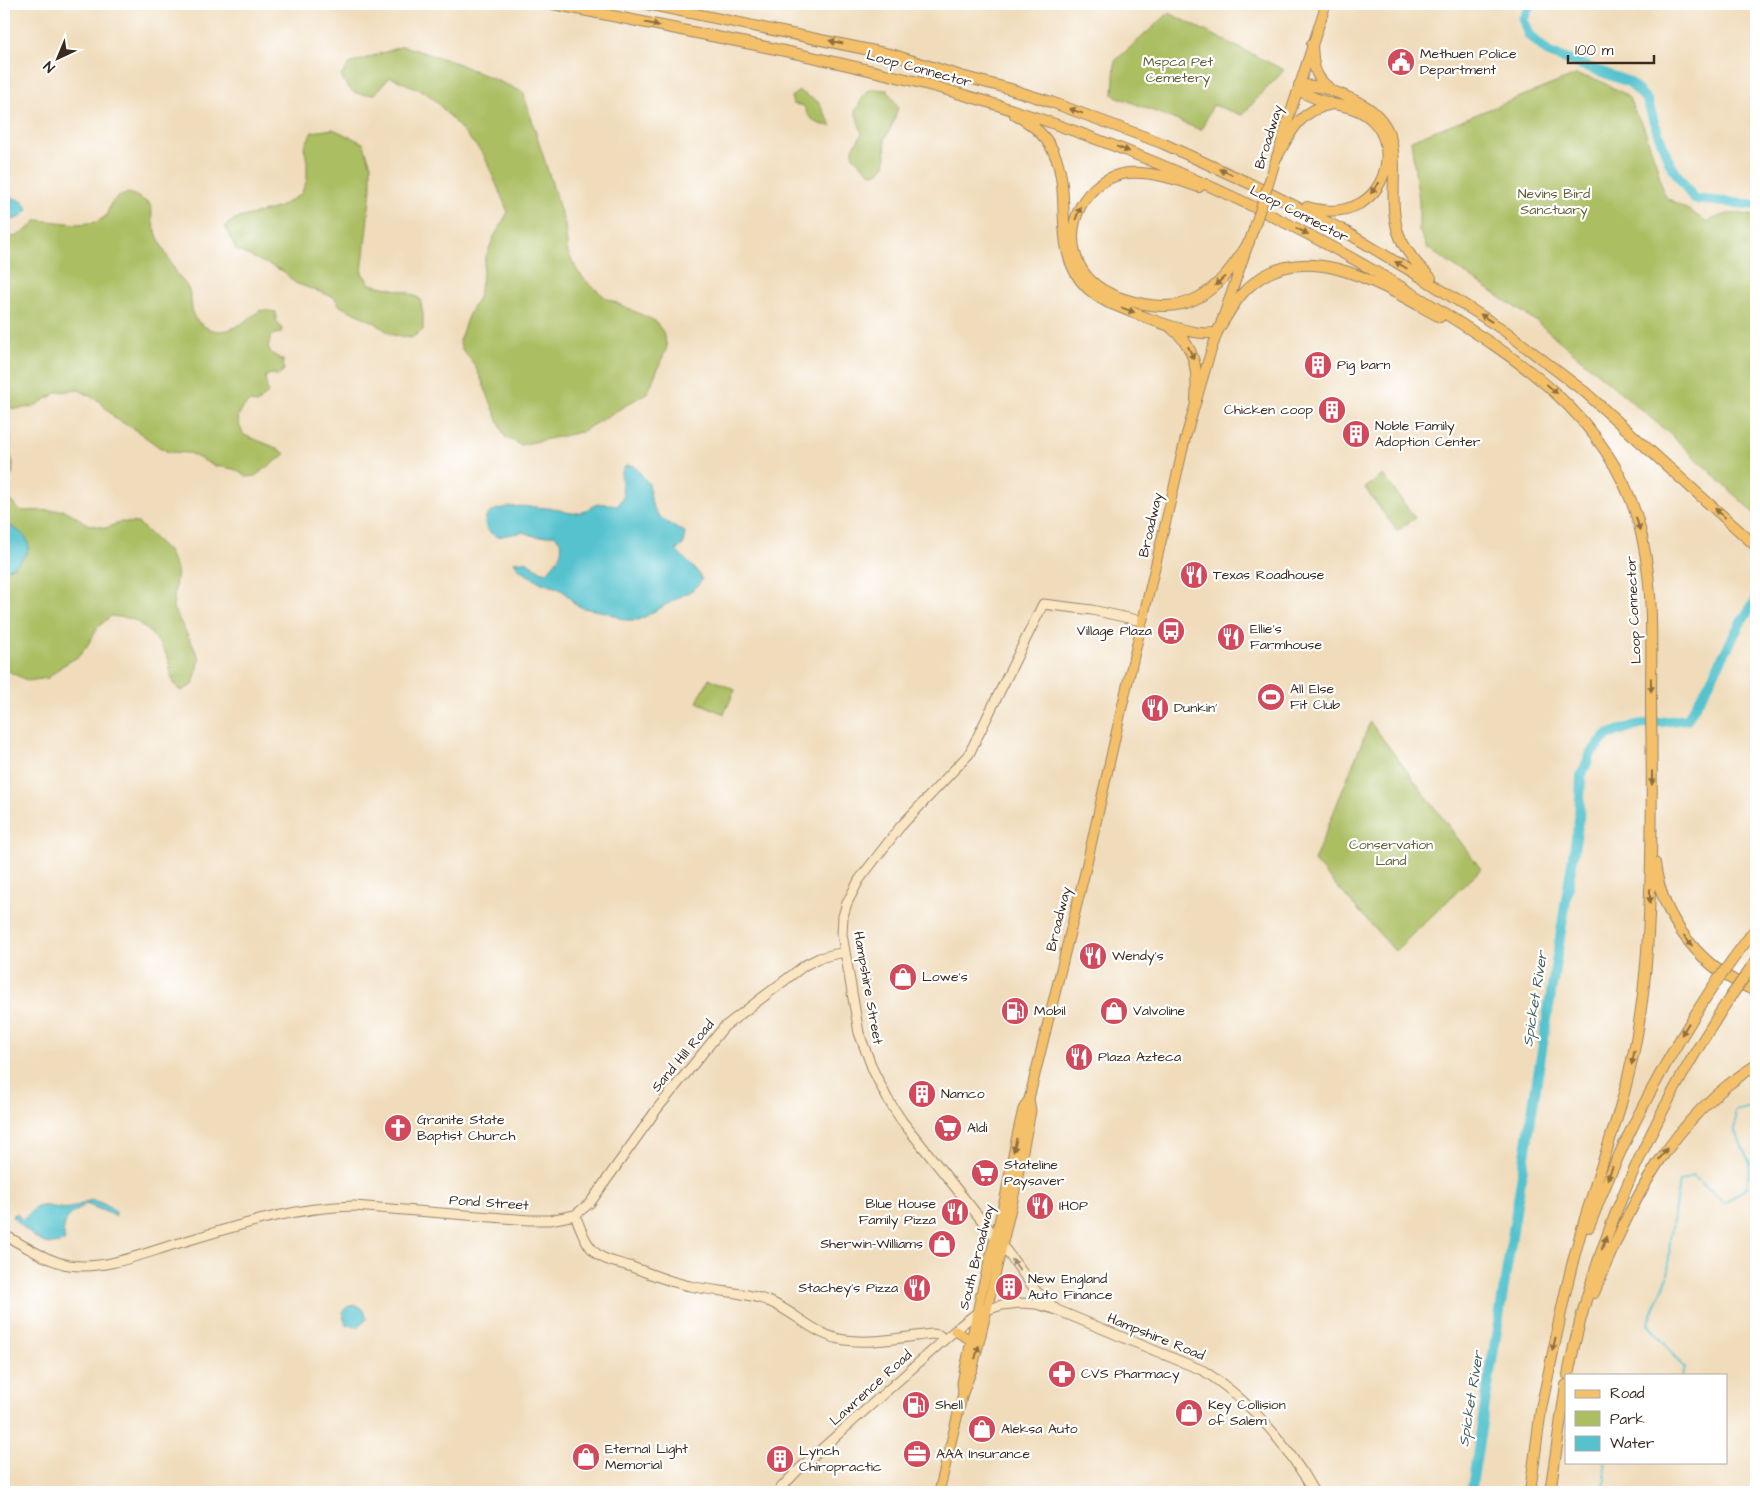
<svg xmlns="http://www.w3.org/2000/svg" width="1760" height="1496" font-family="'Architects Daughter',sans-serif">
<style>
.green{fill:#abbe62;stroke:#737440}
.water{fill:#55c2ce;stroke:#487676}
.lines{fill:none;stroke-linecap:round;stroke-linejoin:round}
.stream{stroke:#55c2ce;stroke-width:2}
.river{stroke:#55c2ce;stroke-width:10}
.secondary-casing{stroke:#96836c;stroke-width:11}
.primary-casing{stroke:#96836c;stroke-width:11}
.highway-casing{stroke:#96836c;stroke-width:12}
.secondary{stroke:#fbe6c3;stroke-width:9}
.primary{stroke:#f4c16a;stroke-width:9}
.highway{stroke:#f4c16a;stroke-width:10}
.primary-bridge-casing{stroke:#96836c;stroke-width:11;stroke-linecap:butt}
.highway-bridge-casing{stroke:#96836c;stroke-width:12;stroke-linecap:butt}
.primary-bridge{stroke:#f4c16a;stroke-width:9}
.highway-bridge{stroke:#f4c16a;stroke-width:10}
.oneway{fill:#8e6e40}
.oneway2{fill:#9b8870}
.labels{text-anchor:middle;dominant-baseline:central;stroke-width:4.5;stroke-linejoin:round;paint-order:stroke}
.poi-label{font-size:14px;fill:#3b2a1e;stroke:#fff;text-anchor:start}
.park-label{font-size:14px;fill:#625e36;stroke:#fff}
.street-label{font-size:14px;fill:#3b2a1e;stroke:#fff}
.water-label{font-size:15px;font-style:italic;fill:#445f5c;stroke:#fff}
</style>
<rect width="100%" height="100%" fill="#fff"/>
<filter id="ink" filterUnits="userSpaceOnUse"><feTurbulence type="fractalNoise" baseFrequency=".02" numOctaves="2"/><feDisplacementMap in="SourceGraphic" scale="10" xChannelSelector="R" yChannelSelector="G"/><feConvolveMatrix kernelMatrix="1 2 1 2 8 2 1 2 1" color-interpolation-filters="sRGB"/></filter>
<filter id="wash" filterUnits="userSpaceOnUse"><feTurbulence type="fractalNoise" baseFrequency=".0096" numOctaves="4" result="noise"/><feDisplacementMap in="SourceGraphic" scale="20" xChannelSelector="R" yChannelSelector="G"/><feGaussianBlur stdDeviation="1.12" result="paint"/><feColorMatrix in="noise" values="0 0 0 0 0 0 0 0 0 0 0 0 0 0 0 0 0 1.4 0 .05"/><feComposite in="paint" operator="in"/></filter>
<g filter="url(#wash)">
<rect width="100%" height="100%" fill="#f0dcbb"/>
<path class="green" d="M1169,13l115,57 -42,45 -29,-10 -12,25 -88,-35 2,-34z
M403,46l51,16 69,30 42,133 3,28 10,19 9,10 19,16 49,23 8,11 4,15 -19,45 -67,40 -61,13 -15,-8 -23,-56 -8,-17 -11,-13 -4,-10 9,-25 11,-21 6,-36 9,-22 14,-25 -24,-57 -50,-56 -11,-8 -33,-14 -15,17c-18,2 -26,-1 -34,-18l8,-12z
M1576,75l22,5 25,13 6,5 6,15 8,12 14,41 6,26 4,6 25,14 14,10c22,-10 27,-10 50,-6v299l-86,-81 -133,-112 -110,-74 -8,-18v-29l-8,-61z
M873,89l14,1 11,17 -4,14 -9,18 1,19 -1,7 -7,8h-7l-18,-16v-9l9,-14 -7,-23 11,-19z
M799,91l19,11 14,24c-15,-1 -23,-5 -28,-20l-11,-2 -2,-7z
M333,129l30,14 8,22v23l-9,85 8,11 37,8 13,7 3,15v16l-12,8 -19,-3 -18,-13 -34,-16 -6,-9 -39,-14 -12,-12 -47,-21 -11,-24 10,-7 42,-11 24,-14 6,-14v-19l-3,-14 8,-15z
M128,193c8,1 12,7 20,9l4,6c-3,18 16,51 26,67 4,5 9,10 11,16 3,8 2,20 5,26 3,5 13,12 19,13 19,5 34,-11 48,-20l15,2v9l6,8 -1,4 -10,2 -3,13 4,6 11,6 1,10 -7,6 -3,-2 -7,1 -2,4 3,14 -10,10 -9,-1c-13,11 -13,19 -5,33l28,11 14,8 -31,22 -8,1 -13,-8 -19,-3 -26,-13 -21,-1 -9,-5 -25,-18 -18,-10 -17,-18 -20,-11 -21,2 -25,15 -20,2 -9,-7v-98l3,-3v-13l-3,-11v-39l13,-2 14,-9 6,-7 41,4 19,-2 9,-6 5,-13 5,-5z
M11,435l-1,19 3,10 -1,10 -6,10 -2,11 17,16 42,-1 9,4 15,10 19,4 15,-6 17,1 30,28 9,19 -4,38 27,51 -7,26 -12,6c-12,-11 -9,-14 -12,-28 -3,-15 -24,-39 -38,-44 -7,-2 -14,-2 -20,-3l-13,11 -11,19 -8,10 -17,10 -14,12 -20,3 -24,-12v-232z
M1383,475l32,43 -18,13 -32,-43z
M709,678l26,12 -11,24 -27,-12z
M1370,722l111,147 -86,82 -81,-90z"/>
<path class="water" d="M4,198c10,-1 21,1 24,12l-7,7 -17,6z
M626,465l8,1 15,18 3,21 6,10 8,7 19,10 -2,13 -7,5 22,22 4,8 -8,9 -55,31h-14l-19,-8 -23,-4 -8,-4 -12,-13 -8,-4 -11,-3 -18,-10 -7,-5 -5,-7 12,-1 16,11h5c10,-10 23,-26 7,-37l-17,2 -14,-5 -26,5c-6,-4 -11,-6 -12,-14 -1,-23 55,-16 70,-14 7,1 14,5 22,4 9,-1 11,-5 18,-8 6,-3 16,0 23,1l5,-10 -2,-22z
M4,523c17,8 35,19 17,37 -5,5 -10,9 -17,10z
M93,1200c8,4 23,6 23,16l-30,-12c-17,12 -26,15 -21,37 -19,8 -28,-2 -41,-13 -4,-4 -8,-7 -12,-12l5,-3 5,7c5,-3 8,-8 12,-11 11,-8 24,2 36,-1 8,-1 14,-7 23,-8z
M354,1305c9,2 11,5 13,14l-8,8 -13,-2 -2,-6 -1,-8 4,-4z"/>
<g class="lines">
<path class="stream" d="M1682,1375l3,-7 -37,-44 20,-48 2,-37 9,-57 14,-6 32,27 22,-16 3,-24 -15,-31v-21l18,-5 3,5
M1602,1492l4,-13 -2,-17"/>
<path class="river" d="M1531,4l-8,15 5,15 21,19 80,29 18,18 8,25 15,39 24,35 62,6
M1471,1492l108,-673 2,-43 10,-23 16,-18 29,-10 51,-6 20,-32 34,-65 15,-22"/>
</g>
</g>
<g filter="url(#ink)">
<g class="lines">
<defs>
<path id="secondary" d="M575,1215c6,14 10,29 22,39 8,7 22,9 32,12 20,7 40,16 61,20 26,6 53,5 78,15 27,10 46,35 77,39 28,4 58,-3 87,-6l7,1 5,5
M4,1235c20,10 42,26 65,30 36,5 73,-11 107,-21 57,-17 117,-37 178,-38l175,14h21l25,-5 15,-12 67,-94 67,-82 81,-62 14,-7 25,-6
M1057,1310l-21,-19 -28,-38 -106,-132 -15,-23 -14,-28 -14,-37 -17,-99 1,-18 4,-13 12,-23 41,-53 69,-73 74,-150 49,6 50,11
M777,1492l22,-23 162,-144 16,-12 25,-8 18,-2 16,1 21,6 147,61c46,30 83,73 110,121"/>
<path id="primary" d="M1270,179l16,-53 40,-122
M955,1331l16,9
M963,1393l-1,-10 19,-89 24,-96 10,-53 8,-36 6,-10 56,-227 37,-165 64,-271 23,-79 47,-135
M939,1492l24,-99 10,-26 6,-24 34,-143 18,-89 -2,-12"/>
<path id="highway" d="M553,4c71,14 142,29 213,43 60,13 121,26 181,43 170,48 331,120 481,213 89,55 179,111 210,218 17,60 13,123 13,185 1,52 1,104 0,155 -2,73 -5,145 -23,216 -9,40 -24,79 -36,119 -14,43 -25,86 -34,130
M647,4l247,51 67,21 46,12 44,14 113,42 87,40 90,45 80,48 84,54 81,62 170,153
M1312,44c1,19 1,31 16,43
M1299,85c22,0 35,6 55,15 62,28 29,82 44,132 6,18 19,33 33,46
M1298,90c11,6 23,11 35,14 16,3 29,5 41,18 22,24 14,67 -15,82 -17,9 -35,8 -52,3
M1015,115c91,45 7,145 94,188 22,9 87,37 108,29 10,-16 19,-34 33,-46 57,-51 136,2 190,31
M1277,157c14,-26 23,-47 55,-53
M1199,187c-22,-8 -48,-16 -71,-14 -43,5 -68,54 -48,93 9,18 25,27 44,33 64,21 93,-6 125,-57
M1171,328c25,18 27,44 25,72
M1655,863c7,58 48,107 101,128
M1733,959l23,-31
M1750,969l6,-8
M1589,1227c32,-86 73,-162 123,-239
M1594,1293c37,-91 76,-174 162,-228
M1568,1375c26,-136 85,-261 161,-376
M1530,1492l11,-83 19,-90
M1550,1492l16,-107"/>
</defs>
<use href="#secondary" class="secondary-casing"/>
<use href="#primary" class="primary-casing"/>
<use href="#highway" class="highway-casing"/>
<use href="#secondary" class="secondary"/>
<use href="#primary" class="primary"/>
<use href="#highway" class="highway"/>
<defs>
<path id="primary-bridge" d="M1256,222l14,-43"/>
<path id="highway-bridge" d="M1712,988l21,-29
M1729,999l21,-30"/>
</defs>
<use href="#primary-bridge" class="primary-bridge-casing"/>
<use href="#highway-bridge" class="highway-bridge-casing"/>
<use href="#primary-bridge" class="primary-bridge"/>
<use href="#highway-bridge" class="highway-bridge"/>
</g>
<defs><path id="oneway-solid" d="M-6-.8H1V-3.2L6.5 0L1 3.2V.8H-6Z" transform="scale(1.25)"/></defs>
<g class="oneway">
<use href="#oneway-solid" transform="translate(652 24) rotate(12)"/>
<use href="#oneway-solid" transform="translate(836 42) rotate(-168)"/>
<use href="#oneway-solid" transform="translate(1076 111) rotate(-160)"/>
<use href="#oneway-solid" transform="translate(1123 149) rotate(21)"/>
<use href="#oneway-solid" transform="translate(1226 172) rotate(-155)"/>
<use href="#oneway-solid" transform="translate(1375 188) rotate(128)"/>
<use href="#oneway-solid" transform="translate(1078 213) rotate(-69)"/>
<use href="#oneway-solid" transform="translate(1302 231) rotate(27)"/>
<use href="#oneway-solid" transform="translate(1401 265) rotate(-150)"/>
<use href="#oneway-solid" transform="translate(1220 281) rotate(137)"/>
<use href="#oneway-solid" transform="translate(1128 310) rotate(20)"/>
<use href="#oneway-solid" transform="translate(1486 318) rotate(-146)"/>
<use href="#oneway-solid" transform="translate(1191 353) rotate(66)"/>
<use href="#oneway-solid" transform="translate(1552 389) rotate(41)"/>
<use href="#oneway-solid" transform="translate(1720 513) rotate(-138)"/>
<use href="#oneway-solid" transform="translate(1638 524) rotate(74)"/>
<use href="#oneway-solid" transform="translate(1651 685) rotate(89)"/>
<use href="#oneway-solid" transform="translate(1652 778) rotate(90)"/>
<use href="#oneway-solid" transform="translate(1650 896) rotate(90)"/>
<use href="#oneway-solid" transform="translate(1688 941) rotate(53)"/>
<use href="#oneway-solid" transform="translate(1685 1029) rotate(122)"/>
<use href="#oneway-solid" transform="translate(1633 1058) rotate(102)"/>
<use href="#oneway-solid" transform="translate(1015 1145) rotate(103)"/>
<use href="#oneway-solid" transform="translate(1663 1154) rotate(-55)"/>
<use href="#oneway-solid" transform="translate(1610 1173) rotate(112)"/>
<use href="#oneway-solid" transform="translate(1604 1243) rotate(-71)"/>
<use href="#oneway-solid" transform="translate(1554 1344) rotate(103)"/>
<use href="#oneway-solid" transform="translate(977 1352) rotate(-75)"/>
</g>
<use class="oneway2" href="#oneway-solid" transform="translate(1016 1265) rotate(-126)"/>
</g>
<defs>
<symbol id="civic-disc" viewBox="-11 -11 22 22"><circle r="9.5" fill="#d1495b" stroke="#fff"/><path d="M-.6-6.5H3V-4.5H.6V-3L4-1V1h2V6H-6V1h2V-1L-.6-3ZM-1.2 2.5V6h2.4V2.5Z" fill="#fff"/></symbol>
<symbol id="building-disc" viewBox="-11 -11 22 22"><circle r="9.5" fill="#d1495b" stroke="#fff"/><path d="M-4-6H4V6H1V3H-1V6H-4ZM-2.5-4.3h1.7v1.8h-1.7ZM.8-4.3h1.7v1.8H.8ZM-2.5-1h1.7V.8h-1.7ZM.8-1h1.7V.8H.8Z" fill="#fff"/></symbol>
<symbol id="restaurant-disc" viewBox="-11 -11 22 22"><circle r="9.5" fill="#d1495b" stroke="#fff"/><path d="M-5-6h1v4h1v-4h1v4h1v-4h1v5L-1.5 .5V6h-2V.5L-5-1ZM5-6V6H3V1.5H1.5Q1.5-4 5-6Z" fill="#fff"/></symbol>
<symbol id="bus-disc" viewBox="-11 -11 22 22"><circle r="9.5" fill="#d1495b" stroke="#fff"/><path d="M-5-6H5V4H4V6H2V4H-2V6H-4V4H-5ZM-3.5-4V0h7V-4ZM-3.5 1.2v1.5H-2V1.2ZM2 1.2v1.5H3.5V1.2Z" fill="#fff"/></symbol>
<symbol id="stadium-disc" viewBox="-11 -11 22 22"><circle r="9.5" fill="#d1495b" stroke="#fff"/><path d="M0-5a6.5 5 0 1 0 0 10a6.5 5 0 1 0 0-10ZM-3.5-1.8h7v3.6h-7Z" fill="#fff"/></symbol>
<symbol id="shop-disc" viewBox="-11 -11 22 22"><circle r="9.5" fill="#d1495b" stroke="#fff"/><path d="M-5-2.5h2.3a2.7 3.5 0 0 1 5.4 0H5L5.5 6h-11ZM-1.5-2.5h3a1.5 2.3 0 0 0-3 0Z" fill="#fff"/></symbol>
<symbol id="fuel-disc" viewBox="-11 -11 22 22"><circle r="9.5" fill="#d1495b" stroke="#fff"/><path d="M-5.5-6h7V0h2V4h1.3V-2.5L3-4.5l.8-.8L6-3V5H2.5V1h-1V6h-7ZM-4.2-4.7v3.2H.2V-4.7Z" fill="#fff"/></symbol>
<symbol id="church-disc" viewBox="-11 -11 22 22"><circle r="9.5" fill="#d1495b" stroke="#fff"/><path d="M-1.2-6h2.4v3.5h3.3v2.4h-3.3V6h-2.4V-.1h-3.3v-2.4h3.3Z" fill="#fff"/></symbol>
<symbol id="supermarket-disc" viewBox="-11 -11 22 22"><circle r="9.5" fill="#d1495b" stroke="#fff"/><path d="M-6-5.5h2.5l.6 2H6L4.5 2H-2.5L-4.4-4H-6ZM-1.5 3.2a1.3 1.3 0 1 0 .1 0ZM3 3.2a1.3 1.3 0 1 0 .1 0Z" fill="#fff"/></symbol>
<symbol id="pharmacy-disc" viewBox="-11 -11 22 22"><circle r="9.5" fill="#d1495b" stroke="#fff"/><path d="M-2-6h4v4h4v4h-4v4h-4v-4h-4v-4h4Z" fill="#fff"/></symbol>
<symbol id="office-disc" viewBox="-11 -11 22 22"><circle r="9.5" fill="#d1495b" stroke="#fff"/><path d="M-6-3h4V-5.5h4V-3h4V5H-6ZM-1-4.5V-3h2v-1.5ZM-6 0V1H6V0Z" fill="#fff"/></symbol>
</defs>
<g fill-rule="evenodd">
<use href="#civic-disc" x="1385" y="46" width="32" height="32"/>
<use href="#building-disc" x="1302" y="349" width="32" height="32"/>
<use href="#building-disc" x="1316" y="394" width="32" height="32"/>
<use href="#building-disc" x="1340" y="418" width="32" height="32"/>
<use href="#restaurant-disc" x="1178" y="559" width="32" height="32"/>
<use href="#bus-disc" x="1155" y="615" width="32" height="32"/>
<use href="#restaurant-disc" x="1215" y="621" width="32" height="32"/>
<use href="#stadium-disc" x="1255" y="681" width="32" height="32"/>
<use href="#restaurant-disc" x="1139" y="692" width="32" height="32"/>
<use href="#restaurant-disc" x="1077" y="940" width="32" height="32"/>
<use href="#shop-disc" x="887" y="961" width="32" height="32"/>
<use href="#fuel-disc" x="999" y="995" width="32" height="32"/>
<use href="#shop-disc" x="1098" y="995" width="32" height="32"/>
<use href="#restaurant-disc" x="1063" y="1041" width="32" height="32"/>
<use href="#building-disc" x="906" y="1078" width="32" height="32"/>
<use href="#church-disc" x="382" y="1112" width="32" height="32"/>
<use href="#supermarket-disc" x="932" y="1112" width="32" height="32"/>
<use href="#supermarket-disc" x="969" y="1157" width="32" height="32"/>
<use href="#restaurant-disc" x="1024" y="1190" width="32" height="32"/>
<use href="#restaurant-disc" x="939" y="1196" width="32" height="32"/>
<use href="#shop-disc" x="926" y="1228" width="32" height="32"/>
<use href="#building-disc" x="993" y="1271" width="32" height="32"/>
<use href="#restaurant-disc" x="901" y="1272" width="32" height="32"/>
<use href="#pharmacy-disc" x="1046" y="1358" width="32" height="32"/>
<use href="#fuel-disc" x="900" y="1389" width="32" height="32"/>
<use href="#shop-disc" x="1173" y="1397" width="32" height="32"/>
<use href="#shop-disc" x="966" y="1413" width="32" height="32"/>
<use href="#office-disc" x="901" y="1438" width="32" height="32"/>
<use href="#shop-disc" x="570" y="1441" width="32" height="32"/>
<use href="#building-disc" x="764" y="1443" width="32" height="32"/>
</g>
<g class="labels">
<g class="poi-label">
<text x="1420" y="54">Methuen Police<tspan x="1420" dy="16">Department</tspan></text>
<text x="1337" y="365">Pig barn</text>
<text x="1313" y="410" text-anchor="end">Chicken coop</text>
<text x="1375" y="426">Noble Family<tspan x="1375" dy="16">Adoption Center</tspan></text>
<text x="1213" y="575">Texas Roadhouse</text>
<text x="1250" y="629">Ellie's<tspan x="1250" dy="16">Farmhouse</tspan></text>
<text x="1152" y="631" text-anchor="end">Village Plaza</text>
<text x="1290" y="689">All Else<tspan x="1290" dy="16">Fit Club</tspan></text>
<text x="1174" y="708">Dunkin'</text>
<text x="1112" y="956">Wendy's</text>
<text x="922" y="977">Lowe's</text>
<text x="1034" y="1011">Mobil</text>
<text x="1133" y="1011">Valvoline</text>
<text x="1098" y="1057">Plaza Azteca</text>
<text x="941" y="1094">Namco</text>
<text x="417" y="1120">Granite State<tspan x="417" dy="16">Baptist Church</tspan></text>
<text x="967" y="1128">Aldi</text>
<text x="1004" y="1165">Stateline<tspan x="1004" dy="16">Paysaver</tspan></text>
<text x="936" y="1204" text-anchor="end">Blue House<tspan x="936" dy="16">Family Pizza</tspan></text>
<text x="1059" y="1206">IHOP</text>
<text x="923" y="1244" text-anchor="end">Sherwin-Williams</text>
<text x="1028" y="1279">New England<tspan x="1028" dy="16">Auto Finance</tspan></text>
<text x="898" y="1288" text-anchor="end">Stachey's Pizza</text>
<text x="1081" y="1374">CVS Pharmacy</text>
<text x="935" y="1405">Shell</text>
<text x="1208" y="1405">Key Collision<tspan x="1208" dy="16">of Salem</tspan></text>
<text x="1001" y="1429">Aleksa Auto</text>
<text x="605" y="1449">Eternal Light<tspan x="605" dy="16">Memorial</tspan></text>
<text x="799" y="1451">Lynch<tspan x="799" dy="16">Chiropractic</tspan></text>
<text x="936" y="1454">AAA Insurance</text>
</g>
<g class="park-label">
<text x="1178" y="62">Mspca Pet<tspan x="1178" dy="16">Cemetery</tspan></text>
<text x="1554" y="194">Nevins Bird<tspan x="1554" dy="16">Sanctuary</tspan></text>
<text x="1391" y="845">Conservation<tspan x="1391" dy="16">Land</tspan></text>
</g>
<g class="street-label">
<text transform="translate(919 69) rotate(15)">Loop Connector</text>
<text transform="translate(1269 137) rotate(-73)">Broadway</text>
<text transform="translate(1299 214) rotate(27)">Loop Connector</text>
<text transform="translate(1151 525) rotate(-77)">Broadway</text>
<text transform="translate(1634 610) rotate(-93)">Loop Connector</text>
<text transform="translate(1059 919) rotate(-76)">Broadway</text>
<text transform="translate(868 988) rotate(80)">Hampshire Street</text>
<text transform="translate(683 1056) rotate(-50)">Sand Hill Road</text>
<text transform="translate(489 1203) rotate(4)">Pond Street</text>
<text transform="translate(977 1257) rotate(-76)">South Broadway</text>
<text transform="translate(1156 1337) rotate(22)">Hampshire Road</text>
<text transform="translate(871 1388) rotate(-42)">Lawrence Road</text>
</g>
<g class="water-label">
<text transform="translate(1535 999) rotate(-81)">Spicket River</text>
<text transform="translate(1471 1399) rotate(-81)">Spicket River</text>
</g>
</g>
<rect width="1760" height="1496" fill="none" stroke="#fff" stroke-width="20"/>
<rect x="1565" y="1374" width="162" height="90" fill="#ffffff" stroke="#b1aaa5"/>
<rect x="1575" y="1390" width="25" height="8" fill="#f4c16a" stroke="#b1aaa5"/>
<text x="1610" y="1398" font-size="15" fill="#3b2a1e">Road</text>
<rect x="1575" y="1411" width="25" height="15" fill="#abbe62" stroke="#b1aaa5"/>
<text x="1610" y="1424" font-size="15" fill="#3b2a1e">Park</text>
<rect x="1575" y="1436" width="25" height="15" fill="#55c2ce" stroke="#b1aaa5"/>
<text x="1610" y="1448" font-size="15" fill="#3b2a1e">Water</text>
<g transform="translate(58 58) rotate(224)" stroke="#ffffff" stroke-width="4" paint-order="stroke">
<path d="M0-4L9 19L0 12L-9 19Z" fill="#3b2a1e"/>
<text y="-8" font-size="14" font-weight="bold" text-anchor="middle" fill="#3b2a1e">N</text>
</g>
<path d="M1568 55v8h86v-8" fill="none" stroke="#3b2a1e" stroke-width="2.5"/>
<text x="1575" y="55" font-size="15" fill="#3b2a1e" stroke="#ffffff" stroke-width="4" paint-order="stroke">100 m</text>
</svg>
